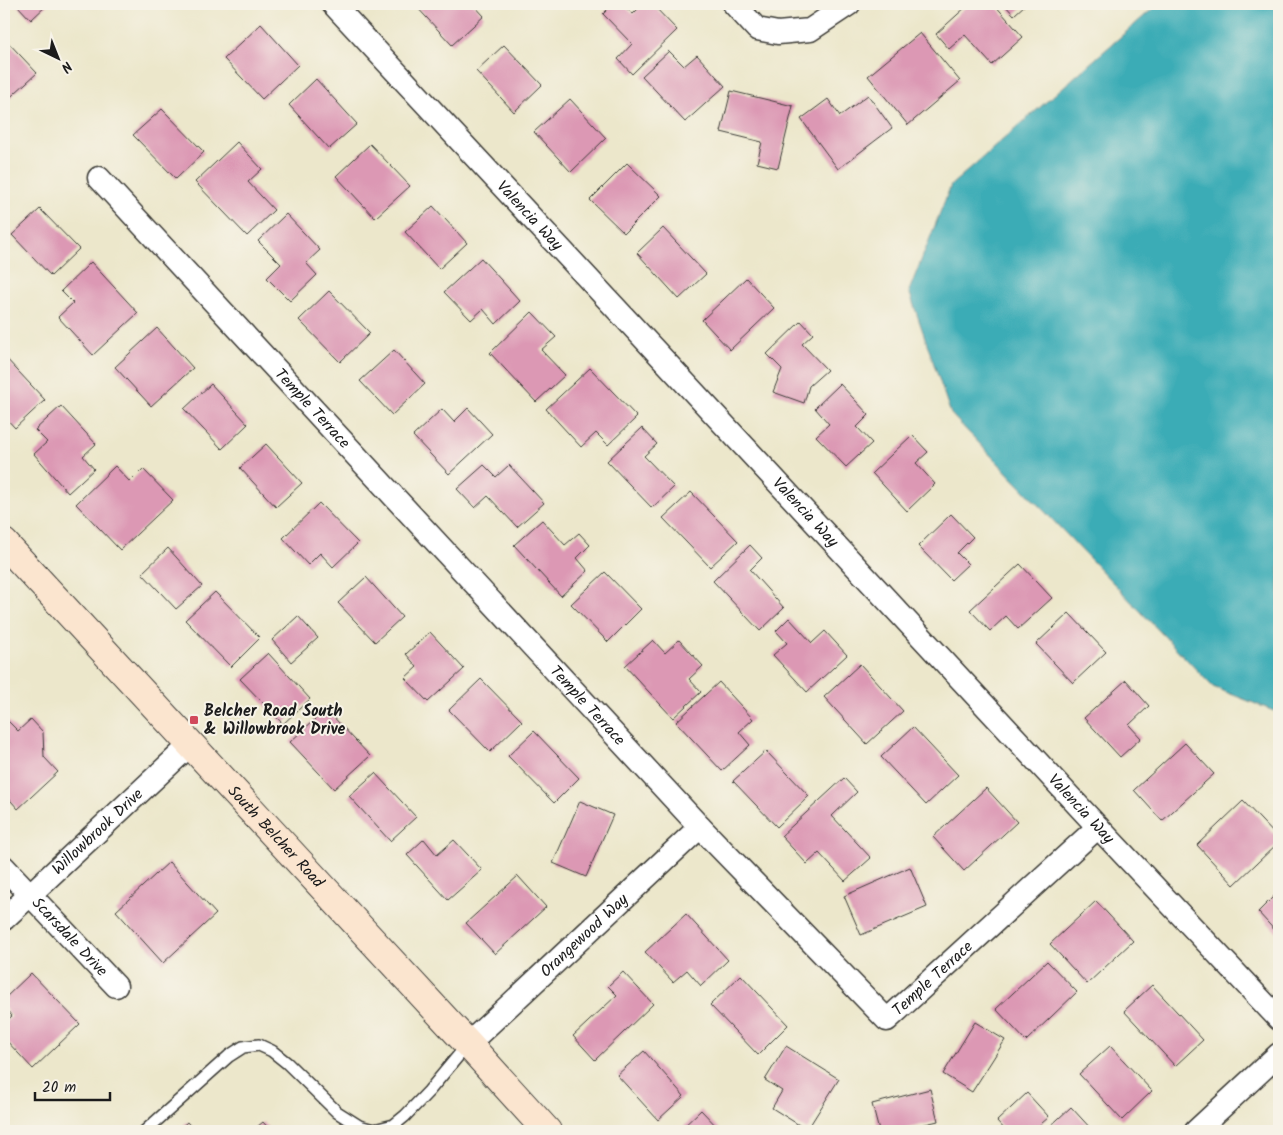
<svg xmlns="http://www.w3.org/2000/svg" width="1283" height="1135" font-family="Kalam,sans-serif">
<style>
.water{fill:#3bacb6;stroke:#2c6469}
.building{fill:#dc98b4}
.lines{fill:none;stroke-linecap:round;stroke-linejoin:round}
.lane-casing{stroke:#3b3a36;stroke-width:14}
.street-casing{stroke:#3b3a36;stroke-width:25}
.secondary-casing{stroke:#3b3a36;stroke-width:30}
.lane{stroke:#fff;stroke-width:11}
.street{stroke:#fff;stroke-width:22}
.secondary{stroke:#fbe5cf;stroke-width:28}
.poi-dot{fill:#d1495b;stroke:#f7f3e8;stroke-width:2}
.labels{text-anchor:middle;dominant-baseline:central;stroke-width:4;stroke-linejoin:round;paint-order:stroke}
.street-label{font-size:16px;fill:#1c1c1c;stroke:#f7f3e8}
.poi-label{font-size:16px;font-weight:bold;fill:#1c1c1c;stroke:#f7f3e8;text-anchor:start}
</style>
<rect width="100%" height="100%" fill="#f7f3e8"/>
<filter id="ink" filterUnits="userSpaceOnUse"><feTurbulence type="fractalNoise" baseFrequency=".02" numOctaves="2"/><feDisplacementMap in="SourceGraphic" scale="10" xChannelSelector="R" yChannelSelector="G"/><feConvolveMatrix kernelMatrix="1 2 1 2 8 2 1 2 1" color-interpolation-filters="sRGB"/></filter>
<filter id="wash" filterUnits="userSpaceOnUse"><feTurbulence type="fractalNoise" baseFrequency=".0096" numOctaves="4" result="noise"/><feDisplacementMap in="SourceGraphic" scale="20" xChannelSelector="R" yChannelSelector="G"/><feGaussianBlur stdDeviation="1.12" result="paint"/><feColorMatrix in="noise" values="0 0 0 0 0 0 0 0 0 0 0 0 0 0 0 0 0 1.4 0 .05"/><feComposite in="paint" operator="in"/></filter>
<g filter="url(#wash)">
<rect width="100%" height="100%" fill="#ece7cb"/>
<path class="water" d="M1158,4h121v709l-66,-26 -262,-273 -42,-123 42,-106z"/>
<g id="blocks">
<path class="building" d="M16,4h32l-17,16z
M414,4h59l11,12 -32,29z
M613,4h9l11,10 10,-10h9l25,26 -45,44 -14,-15 14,-15 -29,-30z
M965,4h29l29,33 -31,28 -27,-30 -16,14 -13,-15 31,-28z
M1004,4h22l-12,11z
M261,24l37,41 -36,34 -38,-40z
M920,33l40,48 -52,44 -40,-49z
M4,38l33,35 -33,30z
M504,45l38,40 -28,27 -38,-41z
M669,51l15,15 13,-11 28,31 -40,36 -43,-46z
M316,79l41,45 -28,25 -40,-44z
M731,91l62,15 -15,62 -21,-5 5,-21 -41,-10z
M868,95l24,33 -54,41 -37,-50 27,-20 12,17z
M570,99l36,39 -35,34 -37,-40z
M162,109l42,43 -28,27 -43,-44z
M237,142l25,27 -14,13 26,28 -27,26 -52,-54z
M370,144l40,42 -35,32 -39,-42z
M627,163l34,33 -37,37 -34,-33z
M433,206l34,37 -28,26 -34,-37z
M40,209l39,40 -28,27 -39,-41z
M286,214l34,36 -14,13 11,12 -27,26 -23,-23 14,-14 -23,-23z
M663,228l43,46 -27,25 -42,-46z
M481,258l39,43 -24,23 -13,-15 -12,11 -27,-28z
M91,262l47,51 -45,42 -35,-38 15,-14 -12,-12z
M746,278l28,30 -44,42 -28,-30z
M329,291l41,42 -30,29 -41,-42z
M532,312l24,25 -15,13 24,25 -29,27 -46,-49z
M801,321l12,13 -11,10 25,26 -18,16 -5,17 -31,-11 9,-23 -15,-15z
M157,328l36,40 -42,38 -36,-39z
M394,350l31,34 -33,31 -32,-34z
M4,356l41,44 -30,28 -11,-12z
M590,368l47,49 -29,28 -12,-12 -15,14 -35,-38z
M211,384l37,40 -26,25 -38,-40z
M840,384l29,31 -12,12 15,16 -26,24 -30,-31 13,-12 -14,-16z
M61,406l35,38 -13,12 11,13 -26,24 -34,-39 13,-12 -12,-12z
M468,408l24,26 -43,40 -36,-38 29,-27 12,13z
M642,428l15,16 -13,12 30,31 -22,21 -45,-47z
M912,435l16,17 -12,11 19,21 -28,27 -35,-38z
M266,444l36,39 -26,24 -36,-39z
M484,465l12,12 13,-12 35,38 -27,24 -29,-31 -13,12 -18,-19z
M115,466l15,16 13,-13 30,31 -53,50 -44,-46z
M691,492l47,49 -28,26 -47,-49z
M319,503l39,40 -25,24 -13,-14 -12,12 -25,-27z
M951,514l22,23 -16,16 11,11 -17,16 -33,-34z
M542,520l23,25 14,-12 11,12 -13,13 11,13 -27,25 -47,-51z
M750,545l12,13 -12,12 34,38 -24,23 -47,-50z
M168,548l34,38 -26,23 -34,-36z
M1020,564l32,34 -34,31 -12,-13 -16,15 -20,-21z
M605,572l36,37 -33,33 -37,-38z
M366,577l36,40 -27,25 -37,-39z
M215,592l45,46 -29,29 -46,-47z
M1069,613l37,39 -33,31 -37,-39z
M298,616l20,22 -27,24 -19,-22z
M789,618l23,25 13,-12 22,24 -40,37 -34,-37 14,-12 -11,-12z
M430,632l34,37 -36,33 -23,-24 12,-11 -11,-13z
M653,640l12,13 14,-13 24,26 -14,13 12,13 -28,26 -48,-52z
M268,653l42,46 -27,25 -43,-45z
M860,664l43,47 -36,33 -43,-47z
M481,679l41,42 -32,31 -41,-42z
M1126,680l23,26 -20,19 12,13 -21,19 -36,-39z
M719,682l34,37 -14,13 11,13 -28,26 -46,-49z
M326,709l44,47 -36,33 -44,-47z
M5,718l13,13 13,-12 12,13 1,25 14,15 -40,37 -14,-16v-73z
M913,727l45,48 -32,30 -45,-48z
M534,731l45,47 -25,25 -46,-47z
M1185,743l29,31 -52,47 -28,-31z
M766,751l43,45 -32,31 -44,-46z
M375,773l41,44 -26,24 -41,-45z
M844,778l13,14 -25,24 39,42 -26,23 -26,-28 -12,11 -26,-28z
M986,788l31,34 -53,49 -31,-34z
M580,801l33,14 -27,62 -33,-14z
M1243,801l36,38v3l-45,43 -37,-40z
M424,839l13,16 17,-15 28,30 -34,30 -41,-45z
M169,862l47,52 -53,49 -47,-52z
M910,867l17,40 -66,28 -17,-39z
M518,876l28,31 -51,47 -29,-31z
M1279,891v44l-21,-23z
M1096,901l37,40 -46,43 -37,-40z
M686,914l42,46 -27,26 -14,-16 -14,12 -28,-30z
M1047,961l30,31 -51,49 -30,-32z
M623,972l30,32 -58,56 -22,-24 44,-41 -9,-9z
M31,973l49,51 -47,45 -29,-31v-15l8,-7 -8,-9v-8z
M741,975l47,50 -30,30 -48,-50z
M1152,985l51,55 -28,26 -51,-55z
M975,1022l30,18 -33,52 -29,-18z
M786,1046l53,33 -32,51 -35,-22 10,-17 -17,-11z
M1110,1046l42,45 -30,29 -43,-46z
M644,1051l40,45 -26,24 -41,-45z
M930,1089l8,32 -41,10h-18l-7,-27z
M1027,1093l22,24 -16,14h-27l-9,-10z
M1071,1107l22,24h-48z
M701,1110l20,21h-42z
M187,1122l8,9h-18z
M263,1122l8,9h-19z"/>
</g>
</g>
<g filter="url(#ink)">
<use href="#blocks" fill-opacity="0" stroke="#3b3a36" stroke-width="1"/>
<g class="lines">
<defs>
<path id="lane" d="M145,1131l84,-75 14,-9 16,-2 13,6 15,12 50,49 22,14 15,4 20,-5 11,-9 24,-25 39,-47"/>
<g id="street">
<path id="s1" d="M333,4l765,823 181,192"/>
<path d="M734,4l23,25 21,4 32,-3 39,-26"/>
<path id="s2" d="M99,178l601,649 187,193 211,-193"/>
<path id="s3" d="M4,867l112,119"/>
<path id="s4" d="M4,919l186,-174"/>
<path id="s5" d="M468,1044l232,-217"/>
<path d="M1196,1131l83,-77"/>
</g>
<g id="secondary">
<path id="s6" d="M4,543l464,501 79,87"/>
</g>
</defs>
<use href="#lane" class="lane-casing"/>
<use href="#street" class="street-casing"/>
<use href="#secondary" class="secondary-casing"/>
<use href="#lane" class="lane"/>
<use href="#street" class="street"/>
<use href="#secondary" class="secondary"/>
</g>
</g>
<rect class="poi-dot" x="189" y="715" width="10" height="10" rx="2.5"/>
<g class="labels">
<g class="street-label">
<text stroke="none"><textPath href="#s1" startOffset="289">Valencia Way</textPath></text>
<text stroke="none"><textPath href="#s2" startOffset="314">Temple Terrace</textPath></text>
<text stroke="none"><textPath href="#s1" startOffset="694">Valencia Way</textPath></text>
<text stroke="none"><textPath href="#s2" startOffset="719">Temple Terrace</textPath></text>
<text stroke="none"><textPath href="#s1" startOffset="1099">Valencia Way</textPath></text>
<text stroke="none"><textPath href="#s4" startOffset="128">Willowbrook Drive</textPath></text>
<text stroke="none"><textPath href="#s6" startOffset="400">South Belcher Road</textPath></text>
<text stroke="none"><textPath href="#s5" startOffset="159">Orangewood Way</textPath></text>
<text stroke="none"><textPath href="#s3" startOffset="96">Scarsdale Drive</textPath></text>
<text stroke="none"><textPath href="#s2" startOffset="1215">Temple Terrace</textPath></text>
</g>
<g class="poi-label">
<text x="204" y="711">Belcher Road South<tspan x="204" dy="18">&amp; Willowbrook Drive</tspan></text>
</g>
</g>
<rect width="1283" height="1135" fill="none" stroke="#f7f3e8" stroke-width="20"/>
<g transform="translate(58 58) rotate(137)" stroke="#f7f3e8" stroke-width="4" paint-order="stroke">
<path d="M0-4L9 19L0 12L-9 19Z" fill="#1c1c1c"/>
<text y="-8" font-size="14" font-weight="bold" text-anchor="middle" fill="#1c1c1c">N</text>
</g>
<path d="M35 1092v8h75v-8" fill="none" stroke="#1c1c1c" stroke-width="2.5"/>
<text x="42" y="1092" font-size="15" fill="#1c1c1c" stroke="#f7f3e8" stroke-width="4" paint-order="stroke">20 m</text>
</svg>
